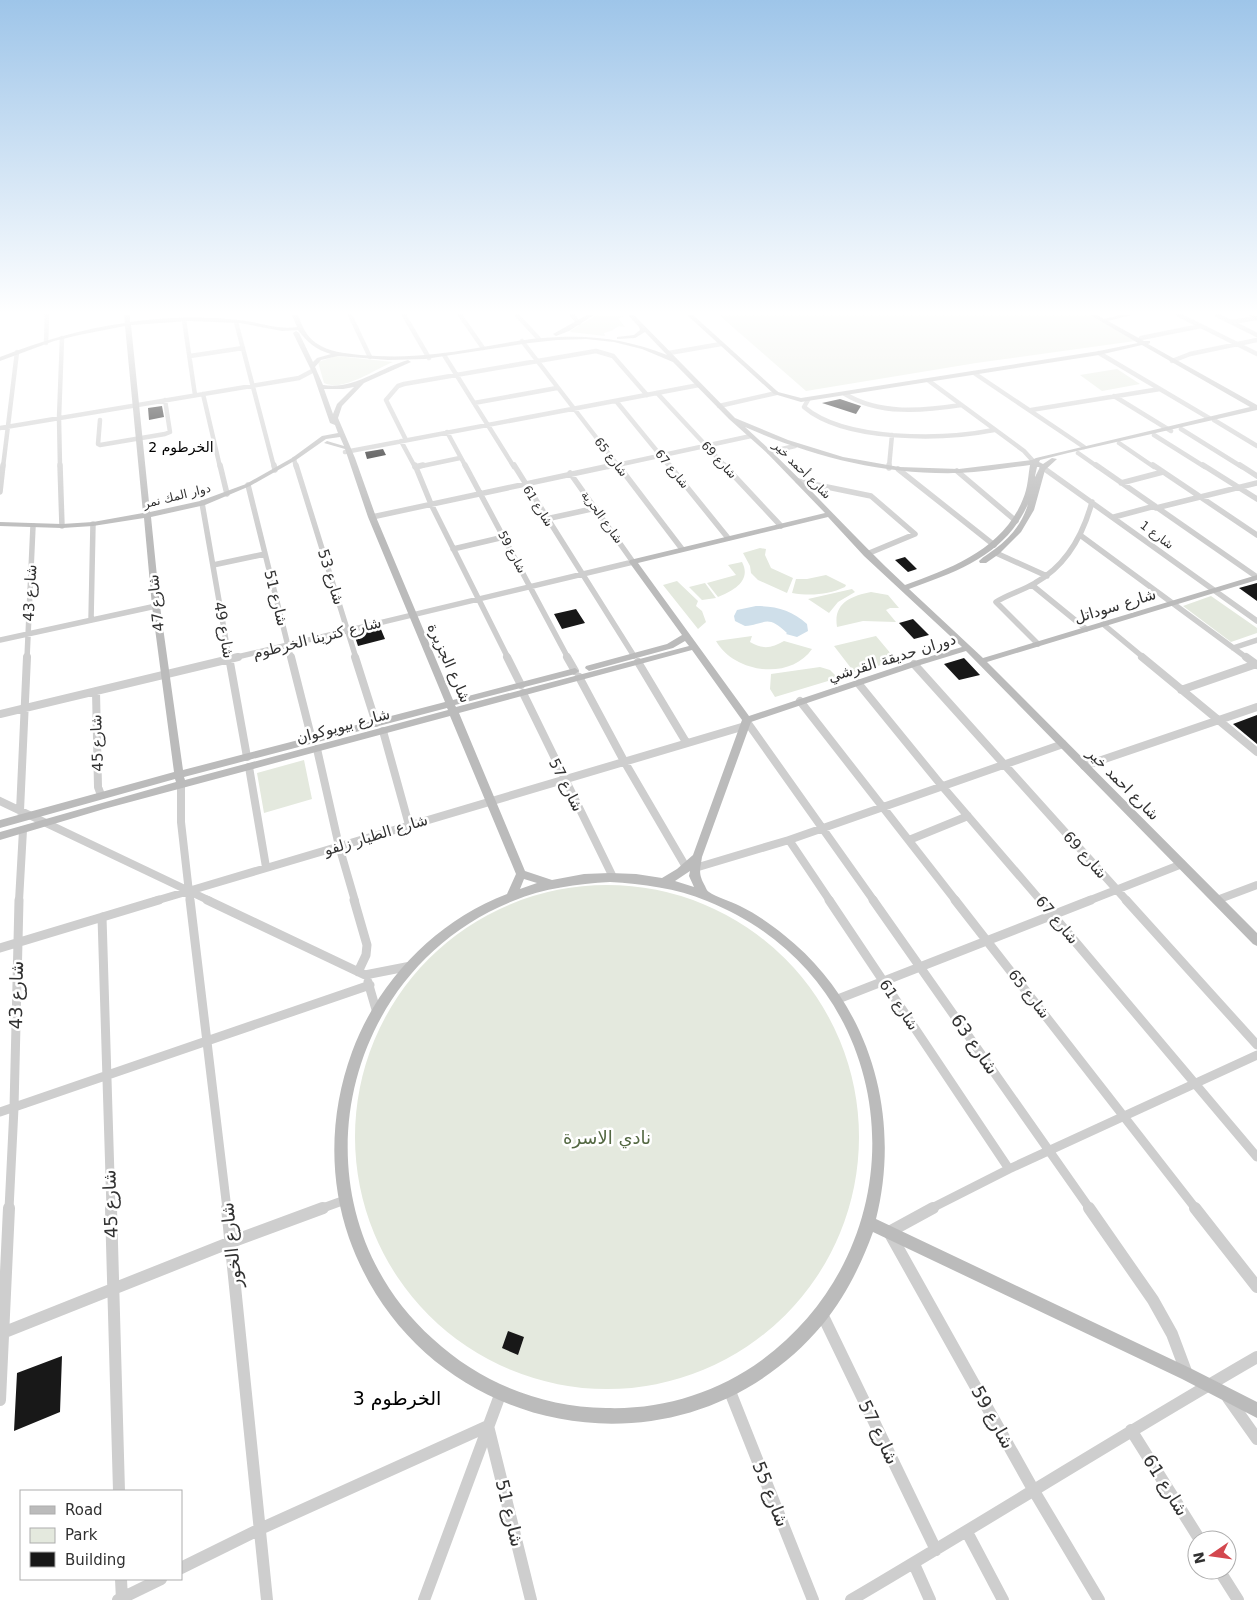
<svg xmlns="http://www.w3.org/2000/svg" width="1257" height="1600" font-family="'DejaVu Sans','Noto Sans Arabic',sans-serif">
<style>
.green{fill:#e4e9de}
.water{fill:#cfdfea}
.building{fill:#181818}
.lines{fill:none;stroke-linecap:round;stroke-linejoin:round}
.street-far4{stroke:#cecece;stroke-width:4.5}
.street-far3{stroke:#cecece;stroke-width:5.5}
.street-far2{stroke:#cecece;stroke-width:8}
.street-far1{stroke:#cecece;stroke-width:9}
.street{stroke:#cecece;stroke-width:12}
.secondary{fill:#bbb;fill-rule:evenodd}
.labels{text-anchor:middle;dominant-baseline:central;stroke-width:5;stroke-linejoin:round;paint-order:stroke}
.far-street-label{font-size:12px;fill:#313131;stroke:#fff}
.far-neighbourhood-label{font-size:14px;fill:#000;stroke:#fff}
.street-label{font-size:15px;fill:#313131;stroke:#fff}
.near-street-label{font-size:18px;fill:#313131;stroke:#fff}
.near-park-label{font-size:18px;fill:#536842;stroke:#fff}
.near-neighbourhood-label{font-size:19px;fill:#000;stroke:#fff}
</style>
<rect width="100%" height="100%" fill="#fff"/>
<path class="green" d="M597,315l31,2 -10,1 7,9 -6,-1 -8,5 -7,2 1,3 -34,-4 -1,-1z
M719,315h371l45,26 -159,22 -170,28z
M336,356l57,6c-20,8 -49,30 -69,21l-6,-21z
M1117,369l23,15 -38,7 -22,-16z
M760,548l6,1 -1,6 6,13 22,10 -6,15 -29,-13 -7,-7 -1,-7 -7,-13z
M742,562c10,19 -9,29 -24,35l-11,-14 29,-8 -8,-10z
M826,575l20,10 -1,2c-17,8 -35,9 -53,6l4,-14h11z
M677,581l21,20 -2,5 6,5 4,11 -8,7 -35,-44z
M705,583l11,15 -14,2 -13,-13z
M852,589l3,3 -17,10 -9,11 -21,-14z
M871,592l17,3 11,13h-9l-4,2 10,12 -33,-1 -26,6c-4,-24 14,-31 34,-35z
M1211,596l46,32v5l-26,9 -48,-36z
M752,636l-2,6c13,8 22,6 34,-1l28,8c-22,32 -78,24 -96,-8z
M876,636l21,25 -43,11 -20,-26z
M820,667l10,3 8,8 -63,19 -5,-8 1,-15z
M304,760l8,39 -48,14 -7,-40z
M355 1137a252 252 0 1 1 504 0a252 252 0 1 1-504 0Z"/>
<path class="water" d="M756,606c20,0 36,4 51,18l1,7 -11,6 -11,-3 1,-1c-20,-19 -21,-9 -42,-7l-10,-5 -1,-5 3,-6z"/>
<path class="building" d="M840,399l21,7 -5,8 -34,-11z
M162,406l2,11 -15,3 -1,-12z
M383,449l3,6 -19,4 -2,-7z
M905,557l12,12 -9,3 -13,-12z
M1257,583v18l-18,-13z
M576,609l9,14 -23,6 -8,-15z
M913,619l16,16 -15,4 -15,-16z
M380,627l5,12 -27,7 -4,-12z
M964,658l16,17 -21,5 -15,-16z
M1257,715v29l-24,-20z
M508,1331l16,6 -6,18 -16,-7z
M62,1356l-2,56 -46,19 3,-58z"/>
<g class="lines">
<path class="street-far4" d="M350,315l20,42
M404,315l25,43
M460,315l23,33
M517,315l22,24
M572,315l7,8
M1179,315l78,39
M1217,315l40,20
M184,320l11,75
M236,322l38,145
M1232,322l24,-4
M1141,338l60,-12
M522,341l97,126
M46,343l1,-28
M669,353l52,-9
M1099,353l110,65
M444,355l70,112
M190,356l53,-8
M1172,361l18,-7 67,-14
M974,373l110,74
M929,381l95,70 10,11
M657,393l69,74
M203,394l17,73
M845,394c34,21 78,17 116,11
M1114,396l57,35
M808,400l-4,7c41,35 139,33 190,23
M616,401l54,66
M474,403l83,-15
M719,406l57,-13
M1031,410l129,-21
M100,420l-2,24 2,1 65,-11 5,-2 -5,-32
M1214,420l43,26
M0,428l299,-50 15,-8
M1181,429l61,38
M447,432l19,35
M1154,435l51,32
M406,440l-20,-40 12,-14 6,-2 192,-33 17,5 34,39
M401,441l14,26
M1119,443l35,24
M345,452l354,-67
M769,452l26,-6
M1078,453l20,14
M294,459l2,8
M3,467l14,-115
M60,467l-1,-49 3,-80
M417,467l43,-9
M608,467l143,-31
M889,467l3,-32"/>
<path class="street-far3" d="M60,465l2,61
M220,465l7,29
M274,465l1,5
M296,465l60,193
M415,465l16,39 77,154
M465,465l103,193
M514,465l120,191
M618,465l64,84
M669,465l59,73
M724,465l57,61
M1096,465l161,112
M1153,465l104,70
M1203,465l54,34
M1240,465l17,11
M415,467l8,-2
M1042,467l215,154
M889,468v-3
M898,469l96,76
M957,471l59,50
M798,481l73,15 44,38 -48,20
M1121,483l42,-11
M248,485l43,173
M0,492l3,-27
M202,503l27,155
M1156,508l101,-25
M372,517l242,-52
M1114,517l41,-11
M546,519l50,-11
M1080,535l167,123
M453,549l51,-12
M996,553l51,23
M213,565l52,-11
M1032,585l54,44
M91,620l2,-96
M1103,624l41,34
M0,640l156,-34
M1038,644l-42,-42c12,-8 26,-11 39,-19 31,-17 48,-48 57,-81
M1233,648l24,-8
M27,658l6,-132
M233,658l400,-96 -63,-89"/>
<path class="street-far2" d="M229,657l18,100
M291,657l21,83
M355,657l21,66
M507,657l14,28
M567,657l8,14
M1142,657l115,95
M1246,657l11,8
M638,662l48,80
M914,664l213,237
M579,677l45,84 62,106
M858,683l84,103 99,115
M1181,690l75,-26
M96,691l2,96 3,8
M523,693l89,182
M800,701l156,200
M0,714l238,-57
M747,722l127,179
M383,731l26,94
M317,749l22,97 16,55
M1084,766l173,-59
M249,767l17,100
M181,786v36l9,79
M0,801l210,100
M20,811l7,-154
M789,840l41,61
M909,840l59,-24
M695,868l94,-28 274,-96
M1217,900l40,-15
M19,901l4,-71
M155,901l590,-175
M1088,901l94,-37"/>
<path class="street-far1" d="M190,900l37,309
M207,900l158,75 46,-9
M354,900l13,45 -1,10 -8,17
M829,900l180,269
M873,900l217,309
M955,900l241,309
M1040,900l217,257
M1126,900l131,145
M102,917l9,292
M0,948l159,-48
M368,982l9,31
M838,999l253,-99
M0,1112l370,-127
M9,1209l5,-101 5,-208
M320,1209l25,-9
M930,1209l79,-40 248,-114"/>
<path class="street" d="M111,1208l8,283
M227,1208l40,392
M933,1208l-44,24 145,259 65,109
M1089,1208l64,92 19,34 15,40
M1195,1208l62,79
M822,1314l114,236
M0,1334l231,-92 92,-34
M729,1389l84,211
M1228,1398l29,41
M0,1400l9,-192
M1131,1430l69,110
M967,1532l36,68
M914,1564l16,36
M181,1568l79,-39 228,-103 43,174
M1219,1570l19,30
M121,1579l1,21
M118,1600l43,-21
M424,1600l76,-205
M851,1600c136,-80 269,-164 406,-243"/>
<path class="secondary" d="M124,315h6v7c36,-5 73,-6 109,-2 20,2 38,10 58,7l-5,-12h6c4,11 8,21 18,28 13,9 28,10 44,12 25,2 50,2 75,-1 42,-4 83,-16 124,-17 38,-2 73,4 108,18l-22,-23 -10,6 -18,1v-2l17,-2 6,-5 -1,-3 -11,-12h6l101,103 53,22 55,17 56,10 60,2 73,-9 4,-2 214,-51 -108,-62 -43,10 -298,47 -27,-8 -87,-79h6l85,77 23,6 298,-47 39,-8 -48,-28h7l7,4 16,-4h11l-23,6 36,20h6v2l-2,1 109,61v5l-189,43 -28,7 -1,2 4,2 9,-6 5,1 -12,11 -11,40 -13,22 -22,22 -13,9h-6l-1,-2c5,-5 11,-8 16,-12 16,-12 28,-27 33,-45 -23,51 -69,67 -119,85l74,69 274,-83v5l-270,82 270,271v13l-4,-2 -287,-293 -49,15 -166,56 -49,135c-2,14 -4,16 3,29 1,2 2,5 4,6 6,5 22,9 31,14 16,8 31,18 44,29 86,68 118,180 92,284l316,150 65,33v16l-75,-39 -309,-147c-12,33 -28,65 -50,92 -139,166 -402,116 -474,-86 -21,-61 -19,-126 3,-186 26,-71 84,-131 155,-158l9,-20 -66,-158 -346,93 -104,31v-8l176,-50 -1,-3 -175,49v-8l174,-48 -22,-166 -8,-88 -51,8 -31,2 -62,-2v-4l62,2 31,-2 50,-9 -18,-187 -46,9 -25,6 -54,20v-4c41,-16 82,-28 125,-34zM189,321l51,2 42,8 16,-1c9,12 18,20 33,24l-14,4 -4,4 -14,-29 -3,-2 -3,2 20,41 17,49 5,2 3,8 -16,3 -30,22 -46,26 -46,17 -50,11 -19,-187zM586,339l28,3 28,7 31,13 56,57 38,34 58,60 -195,47 -1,2 53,73 -15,9 -81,22 -1,2 4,3 84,-23 12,-7 4,5 -233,61 -1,-2 120,-31 4,-3 -4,-3 -122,32 -77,-183 -21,-59 -17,-40 4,-12 22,-23 47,-21 -3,-2c-29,8 -54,30 -85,25l-8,-18 6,-7 17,-4 50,4 37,-1 104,-16 28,-3zM354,387l-17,17 -4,10 -9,-25h19zM745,427c68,30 139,48 214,46 24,-1 47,-5 71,-8 -2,11 -2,23 -7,34 -20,50 -71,69 -118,86 -55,-51 -104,-108 -160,-158zM340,437l4,9 -17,-5 -3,2 21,6 23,68 77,185 -262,68 -23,-164 -9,-89 54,-12 45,-19 46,-26 30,-21zM1037,467h3l-5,10v-1zM828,517l36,39 98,91 -51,15 -162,54 -111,-153zM692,650l50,70 -49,135 -16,14 -15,9 -26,-4 -26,-1 -26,1 -32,6 -27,-9 -66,-158zM447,708l1,2 -263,70 -1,-3zM690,871l-1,5 5,11 -19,-6zM524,879l13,4 -17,6zM610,882c33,2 66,6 97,19 196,78 222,335 55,459 -45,33 -101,50 -156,48 -65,-1 -125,-25 -173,-69 -144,-129 -98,-367 80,-438 31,-13 64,-17 97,-19z
M587,315h7l-25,16 -13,5 -3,-2z
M1248,315l9,1v4l-8,-4z"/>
</g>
<linearGradient id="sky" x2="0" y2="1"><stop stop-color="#9ec5e9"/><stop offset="0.58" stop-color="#fff"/><stop offset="1" stop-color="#fff" stop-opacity="0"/></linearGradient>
<rect width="1257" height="539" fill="url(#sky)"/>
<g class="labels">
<g class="far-street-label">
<text transform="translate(611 457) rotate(52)">شارع 65</text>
<text transform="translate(719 460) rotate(47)">شارع 69</text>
<text transform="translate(672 469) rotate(51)">شارع 67</text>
<text transform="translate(802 470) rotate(45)">شارع أحمد خير</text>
<text transform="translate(177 496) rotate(-14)">دوار المك نمر</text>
<text transform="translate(538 506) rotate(58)">شارع 61</text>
<text transform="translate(602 517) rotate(54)">شارع الحرية</text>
<text transform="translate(1157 535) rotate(37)">شارع 1</text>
<text transform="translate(512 552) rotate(62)">شارع 59</text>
</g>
<g class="far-neighbourhood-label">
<text x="181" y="447">الخرطوم 2</text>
</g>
<g class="street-label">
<text transform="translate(331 577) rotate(73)">شارع 53</text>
<text transform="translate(30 593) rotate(-87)">شارع 43</text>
<text transform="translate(276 598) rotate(76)">شارع 51</text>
<text transform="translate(156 603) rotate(-96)">شارع 47</text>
<text transform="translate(1115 606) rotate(-17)">شارع سوداتل</text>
<text transform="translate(224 630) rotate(80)">شارع 49</text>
<text transform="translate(317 638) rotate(-14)">شارع كترينا الخرطوم</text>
<text transform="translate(892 658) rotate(-17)">دوران حديقة القرشي</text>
<text transform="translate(449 663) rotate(66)">شارع الجزيرة</text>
<text transform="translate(343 726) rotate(-15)">شارع بيويوكوان</text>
<text transform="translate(97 743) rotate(-92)">شارع 45</text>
<text transform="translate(1123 784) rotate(45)">شارع احمد خير</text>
<text transform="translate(566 785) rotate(63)">شارع 57</text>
<text transform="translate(376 835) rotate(-17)">شارع الطيار زلفو</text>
<text transform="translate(1085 855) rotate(48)">شارع 69</text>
<text transform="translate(1057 920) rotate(50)">شارع 67</text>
<text transform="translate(1029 994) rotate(52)">شارع 65</text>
<text transform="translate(899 1005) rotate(56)">شارع 61</text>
</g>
<g class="near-street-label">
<text transform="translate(16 995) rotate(-89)">شارع 43</text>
<text transform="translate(975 1044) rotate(55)">شارع 63</text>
<text transform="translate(110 1204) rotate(-92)">شارع 45</text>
<text transform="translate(231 1245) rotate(-96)">شارع الخور</text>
<text transform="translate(993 1417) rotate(61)">شارع 59</text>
<text transform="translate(879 1432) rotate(64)">شارع 57</text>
<text transform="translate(1166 1485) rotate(58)">شارع 61</text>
<text transform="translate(771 1494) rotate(68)">شارع 55</text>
<text transform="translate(510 1513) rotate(76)">شارع 51</text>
</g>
<g class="near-park-label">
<text x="607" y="1137">نادي الاسرة</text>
</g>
<g class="near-neighbourhood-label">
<text x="397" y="1398">الخرطوم 3</text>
</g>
</g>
<rect x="20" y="1490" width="162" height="90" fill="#ffffff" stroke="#adadad"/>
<rect x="30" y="1506" width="25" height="8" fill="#bbbbbb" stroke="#adadad"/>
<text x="65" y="1515" font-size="15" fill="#313131">Road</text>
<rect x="30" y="1528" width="25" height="15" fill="#e4e9de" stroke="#adadad"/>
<text x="65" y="1540" font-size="15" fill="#313131">Park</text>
<rect x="30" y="1552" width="25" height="15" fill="#181818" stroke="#adadad"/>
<text x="65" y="1565" font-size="15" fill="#313131">Building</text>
<g transform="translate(1212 1555) rotate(257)"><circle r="24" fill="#ffffff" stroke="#adadad"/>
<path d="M0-4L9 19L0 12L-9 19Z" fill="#d3474e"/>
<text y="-8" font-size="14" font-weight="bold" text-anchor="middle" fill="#313131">N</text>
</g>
</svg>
